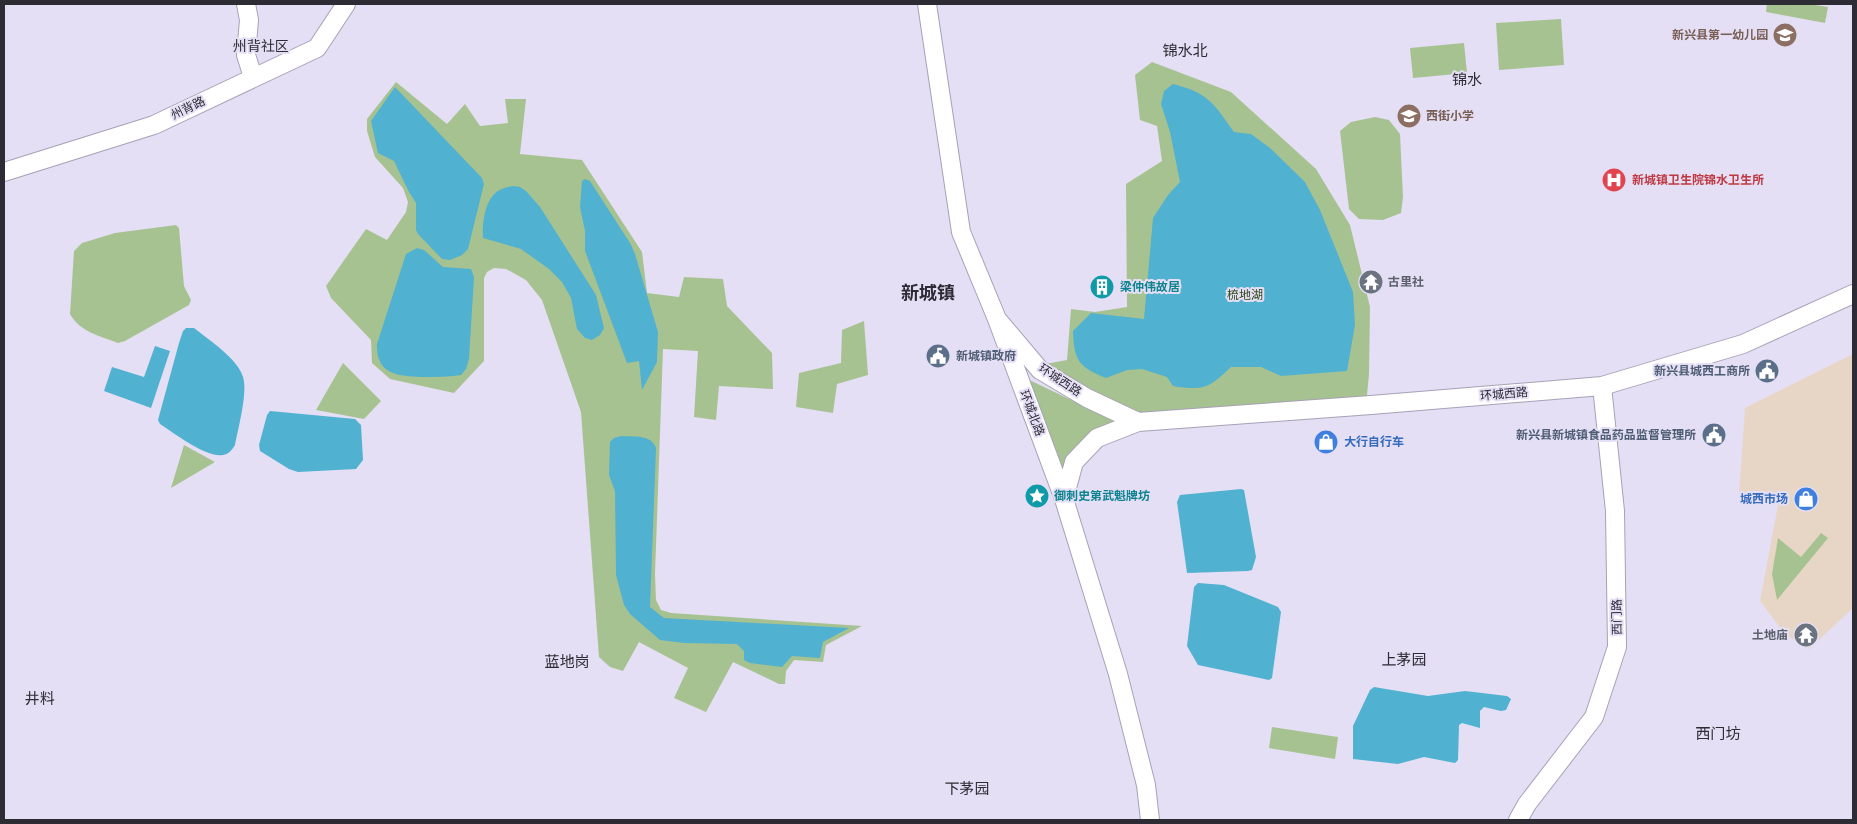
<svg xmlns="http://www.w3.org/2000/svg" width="1857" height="824" font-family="Raleway,'Noto Sans SC',sans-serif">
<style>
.commercial{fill:#e7d6c5}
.green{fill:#a7c291}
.water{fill:#50b1d0}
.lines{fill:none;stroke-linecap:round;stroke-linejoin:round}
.street-casing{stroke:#a7a1b6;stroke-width:20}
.street{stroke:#fff;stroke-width:18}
.labels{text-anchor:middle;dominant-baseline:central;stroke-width:4;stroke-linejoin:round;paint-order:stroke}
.education-label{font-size:12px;font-weight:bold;fill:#785e54;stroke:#e5dff5;text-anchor:end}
.street-label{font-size:12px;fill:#2d2b34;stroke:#e5dff5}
.health-label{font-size:12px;font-weight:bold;fill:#be3a42;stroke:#e5dff5;text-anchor:start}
.worship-label{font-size:12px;font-weight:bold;fill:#5b616d;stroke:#e5dff5;text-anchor:start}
.culture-label{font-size:12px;font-weight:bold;fill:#0d838f;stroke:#e5dff5;text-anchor:start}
.park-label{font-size:12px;fill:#2f4717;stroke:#e5dff5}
.service-label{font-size:12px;font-weight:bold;fill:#4e5e75;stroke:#e5dff5;text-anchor:end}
.shop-label{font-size:12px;font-weight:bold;fill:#366cbe;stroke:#e5dff5;text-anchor:start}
.neighbourhood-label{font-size:14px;fill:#2d2b34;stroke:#e5dff5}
.quarter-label{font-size:15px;fill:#2d2b34;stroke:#e5dff5}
.district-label{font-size:18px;font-weight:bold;fill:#2d2b34;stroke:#e5dff5}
</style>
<rect width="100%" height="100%" fill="#e5dff5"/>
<path class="commercial" d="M1853,354v254l-44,41 -23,-14 -26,-34 18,-96 -39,-12 6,-85z"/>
<path class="green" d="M1767,4h42l19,3 -3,16 -59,-11z
M1561,19l3,46 -65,5 -3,-47z
M1464,43l3,30 -54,5 -3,-30z
M1152,62l79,30 85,77 34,56 20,82 -1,67 -3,32 -228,16 -98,-57 27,-5 4,-51 24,3 32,-5 -1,-123 36,-23 -5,-35 -17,-6 -5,-45z
M396,82l51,42 18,-20 15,22 28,-3 -3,-24h21l-6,55 62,6 60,92 5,41 32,4 5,-20 39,2 4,27 45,47 1,36 -54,-3 -3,34 -22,-3 4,-66 -35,-2 -8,225 1,26 5,10 10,3 191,13 -36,19 -3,17 -29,-2 -8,11 -1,13h-6l-46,-22 -27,50 -32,-14 14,-30 -49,-26 -16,29 -13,-4 -11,-10 -18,-245 -39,-112 -16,-20 -20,-11 -12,-1 -7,4 -3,6v83l-30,32 -64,-14 -18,-16 -1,-23 -40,-42 -5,-12 40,-57 21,11 19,-28 2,-10 -5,-14 -28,-31 -8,-26v-12z
M1375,117l14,3 11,14 3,63 -2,16 -18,7 -24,-1 -10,-10 -9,-78 11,-9z
M176,225l3,3 5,58 7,14 -2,5 -64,36 -7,2c-18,-7 -38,-11 -48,-29l4,-63 8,-8 33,-10z
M864,321l4,54 -31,9 -4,29 -37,-6 3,-34 42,-10 1,-33z
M343,363l38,38 -17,18 -48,-9z
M1019,375l98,47c-34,14 -43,18 -54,54z
M184,445l31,17 -44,26z
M1821,533l7,5 -51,62 -5,-26 6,-36 23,19z
M1272,727l66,10 -3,22 -66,-11z"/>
<path class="water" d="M1173,84c36,9 41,20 61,48l17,2 19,14 35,34 15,28 33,82 2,33 -8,46 -66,5 -20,-9h-30c-22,21 -27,24 -58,19l-6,-9 -25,-8 -15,1 -21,8c-27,-11 -32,-17 -33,-47l18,-18 53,6 9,-101 15,-23 12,-13 -10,-50 -9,-28 3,-13z
M395,87l87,91 2,6 -16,65 -6,6 -12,5 -8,-1 -24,-25 -2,-4v-27l-7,-11 -15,-31 -16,-8 -7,-32z
M585,179l5,2 40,62 5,11 23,78 -1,30 -15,28 -3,-29 -12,2 -42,-112v-20l-5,-24 2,-26z
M513,186l7,1 6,4 14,16 56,88 8,33 -4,7 -8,5 -7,-2 -8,-9 -6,-31 -9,-16 -13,-13 -28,-20 -38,-11c-1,-15 2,-43 19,-49 3,-2 8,-2 11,-3z
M417,248l7,2 19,17 28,2 3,8 -5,82 -3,10 -5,6c-13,2 -25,2 -39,2 -24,-1 -46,-2 -45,-33l29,-90z
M186,328h8c15,12 44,31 49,49 5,15 -5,52 -8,68 -3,5 -6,9 -12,10 -17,3 -49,-22 -63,-31l-2,-4 21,-77 4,-12z
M155,346l15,5 -19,57 -47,-17 8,-24 32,10z
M270,411l85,8 6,6 2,35 -7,9 -58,3 -9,-3 -29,-18 -1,-6 8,-30z
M621,436c13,1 30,-2 35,12l-6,159 14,11 185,10 -26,14 -3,16 -28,-2 -10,11 -32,-4 -6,-3v-9l-7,-7 -53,-1 -24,-3 -30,-26 -6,-9 -8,-30 -1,-84 -6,-16 1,-33 4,-4z
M1241,489l3,1 12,67 -4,13 -4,1 -61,2 -10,-71 3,-7z
M1198,583l26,2 54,22 3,5 -9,66 -3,2 -71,-15 -11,-19 7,-59z
M1374,687l54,9 37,-5 42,5 4,3 -5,11 -5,1 -17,-4 -4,4v17l-18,-5 -3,2 -1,35 -3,3 -31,-6 -26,7 -45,-5v-33l17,-36z"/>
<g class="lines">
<defs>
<path id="street" d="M246,4l3,16 -3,35 7,22
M927,4l34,228 36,87 67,180 54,175 28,111 4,35
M4,172l150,-47 163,-77 29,-44
M997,319l43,51 47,28 51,24 233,-17 231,-19 141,-42 110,-50
M1064,499l10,-37 23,-24 41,-16
M1518,820l9,-16 67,-87 23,-70 -2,-136 -13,-125"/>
</defs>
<use href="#street" class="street-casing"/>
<use href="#street" class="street"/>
</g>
<defs>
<symbol id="school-disc" viewBox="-11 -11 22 22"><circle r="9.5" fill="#8d6e63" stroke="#e5dff5"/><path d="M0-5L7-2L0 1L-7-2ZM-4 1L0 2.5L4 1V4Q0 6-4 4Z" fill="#fff"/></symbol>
<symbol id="hospital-disc" viewBox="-11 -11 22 22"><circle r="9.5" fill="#e0444e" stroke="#e5dff5"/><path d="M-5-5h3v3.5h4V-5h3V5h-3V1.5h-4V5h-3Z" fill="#fff"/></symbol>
<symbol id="temple-disc" viewBox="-11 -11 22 22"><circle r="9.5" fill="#6b7280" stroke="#e5dff5"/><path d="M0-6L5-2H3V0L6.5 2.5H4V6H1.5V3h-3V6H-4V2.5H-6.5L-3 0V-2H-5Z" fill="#fff"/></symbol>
<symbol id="building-disc" viewBox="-11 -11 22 22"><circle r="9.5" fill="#0f9aa8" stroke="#e5dff5"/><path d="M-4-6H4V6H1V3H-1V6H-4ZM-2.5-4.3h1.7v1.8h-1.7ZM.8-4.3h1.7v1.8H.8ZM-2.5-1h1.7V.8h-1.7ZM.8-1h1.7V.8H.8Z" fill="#fff"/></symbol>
<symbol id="civic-disc" viewBox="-11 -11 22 22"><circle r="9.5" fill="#5c6f8a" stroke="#e5dff5"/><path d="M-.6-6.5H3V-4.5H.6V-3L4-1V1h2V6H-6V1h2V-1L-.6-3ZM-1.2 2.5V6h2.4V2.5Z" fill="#fff"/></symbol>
<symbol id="shop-disc" viewBox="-11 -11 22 22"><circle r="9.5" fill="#3f7fe0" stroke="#e5dff5"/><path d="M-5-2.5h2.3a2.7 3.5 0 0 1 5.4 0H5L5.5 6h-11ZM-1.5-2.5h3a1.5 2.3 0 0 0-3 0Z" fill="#fff"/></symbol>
<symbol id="sight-disc" viewBox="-11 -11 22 22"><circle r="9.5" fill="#0f9aa8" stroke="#e5dff5"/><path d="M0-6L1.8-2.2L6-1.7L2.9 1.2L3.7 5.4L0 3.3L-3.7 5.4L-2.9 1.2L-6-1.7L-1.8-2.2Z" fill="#fff"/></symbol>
</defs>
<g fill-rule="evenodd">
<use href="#school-disc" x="1771" y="21" width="28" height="28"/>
<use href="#school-disc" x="1395" y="102" width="28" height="28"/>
<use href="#hospital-disc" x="1600" y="166" width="28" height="28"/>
<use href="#temple-disc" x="1357" y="268" width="28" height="28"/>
<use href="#building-disc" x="1088" y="273" width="28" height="28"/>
<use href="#civic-disc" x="924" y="342" width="28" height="28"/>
<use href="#civic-disc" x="1753" y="357" width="28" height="28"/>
<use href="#civic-disc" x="1700" y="421" width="28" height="28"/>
<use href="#shop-disc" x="1312" y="428" width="28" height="28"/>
<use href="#sight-disc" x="1023" y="482" width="28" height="28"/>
<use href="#shop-disc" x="1792" y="485" width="28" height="28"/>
<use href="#temple-disc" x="1792" y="621" width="28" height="28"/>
</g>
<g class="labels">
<g class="education-label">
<text x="1768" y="35">新兴县第一幼儿园</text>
<text x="1426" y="116" text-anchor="start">西街小学</text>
</g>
<g class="street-label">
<text transform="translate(188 108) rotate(-26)">州背路</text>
<text transform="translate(1060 380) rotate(33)">环城西路</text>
<text transform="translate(1504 394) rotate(-5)">环城西路</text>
<text transform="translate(1032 413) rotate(69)">环城北路</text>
<text transform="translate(1617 617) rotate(-91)">西门路</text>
</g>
<g class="health-label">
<text x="1632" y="180">新城镇卫生院锦水卫生所</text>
</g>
<g class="worship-label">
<text x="1388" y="282">古里社</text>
<text x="1788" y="635" text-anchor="end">土地庙</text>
</g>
<g class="culture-label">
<text x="1120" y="287">梁仲伟故居</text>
<text x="1054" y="496">御刺史第武魁牌坊</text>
</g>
<g class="park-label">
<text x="1245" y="295">梳地湖</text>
</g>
<g class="service-label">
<text x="956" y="356" text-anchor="start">新城镇政府</text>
<text x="1750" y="371">新兴县城西工商所</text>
<text x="1696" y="435">新兴县新城镇食品药品监督管理所</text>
</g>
<g class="shop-label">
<text x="1344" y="442">大行自行车</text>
<text x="1788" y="499" text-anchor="end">城西市场</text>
</g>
<g class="neighbourhood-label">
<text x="261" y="46">州背社区</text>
</g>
<g class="quarter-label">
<text x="1185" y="51">锦水北</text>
<text x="1467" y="80">锦水</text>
<text x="1404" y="660">上茅园</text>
<text x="567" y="662">蓝地岗</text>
<text x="40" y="699">井料</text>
<text x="1718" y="734">西门坊</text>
<text x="967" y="789">下茅园</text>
</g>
<g class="district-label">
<text x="928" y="292">新城镇</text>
</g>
</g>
<rect width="1857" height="824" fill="none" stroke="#2d2b34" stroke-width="10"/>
</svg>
